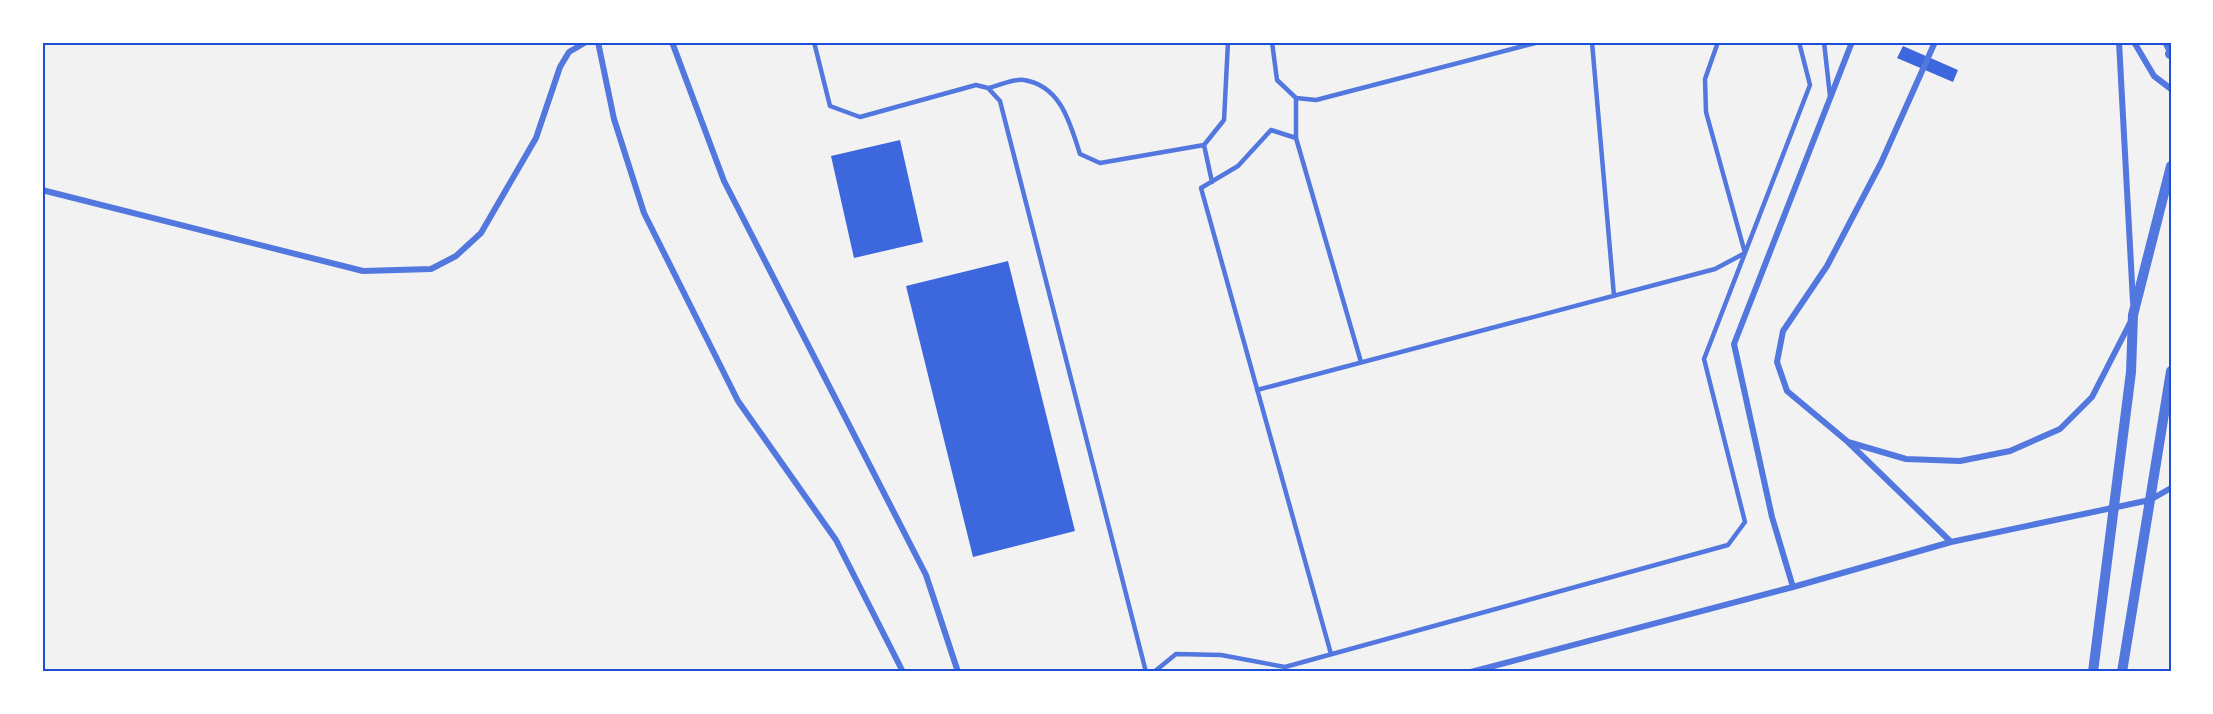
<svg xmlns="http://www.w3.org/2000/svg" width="2213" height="714" font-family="'Source Sans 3',sans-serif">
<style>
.building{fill:#3d67dc}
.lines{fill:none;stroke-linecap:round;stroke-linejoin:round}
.service{stroke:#5277de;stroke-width:4.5}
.minor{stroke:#5277de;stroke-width:6}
.tertiary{stroke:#5277de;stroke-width:10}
.neatline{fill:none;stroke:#1d4ed8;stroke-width:2}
</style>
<rect width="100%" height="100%" fill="#f2f2f2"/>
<path class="building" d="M1903,46l55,24 -5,12 -56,-24z
M900,140l23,102 -69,16 -23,-102z
M1008,261l67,270 -102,26 -67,-271z"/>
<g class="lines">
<path class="service" d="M814,42l16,64 30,11 116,-32 12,3 12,13 146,571
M1272,42l5,38 19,18 20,2 223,-58
M1592,42l22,254
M1824,42l6,54
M988,88c10,-2 26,-10 36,-8 37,6 46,43 56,74l20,9 104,-18 20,-25 4,-78
M1296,98v40l-25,-8 -33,36 -37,22 130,466
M1296,138l65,224
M1204,145l8,37
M1257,390l458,-121 30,-16 -39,-141 -1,-33 13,-37
M1154,672l22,-18 45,1 64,12 443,-122 17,-23 -41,-163 106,-274 -11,-43"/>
<path class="minor" d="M598,42l16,77 30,94 94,188 98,139 67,132
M672,42l52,139 202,394 32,97
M1935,42l-54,121 -54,103 -44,65 -6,31 10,29 61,51 103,100
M2119,42l14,260
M2134,42l20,34 17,13
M2165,42l6,12
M42,190l321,81 68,-2 25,-13 25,-23 55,-95 24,-71 9,-15 17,-10
M1848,442l58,17 54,2 50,-10 50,-22 32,-32 39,-76
M1793,587l-21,-70 -38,-173 118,-302
M1471,672l322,-85 158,-45 199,-42 21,-12"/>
<path class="tertiary" d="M2170,54h1
M2093,672l38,-300 2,-57 38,-149
M2122,672l49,-301"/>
</g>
<rect width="2213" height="714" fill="none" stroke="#ffffff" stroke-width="87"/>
<rect x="44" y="44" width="2126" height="626" class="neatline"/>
</svg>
